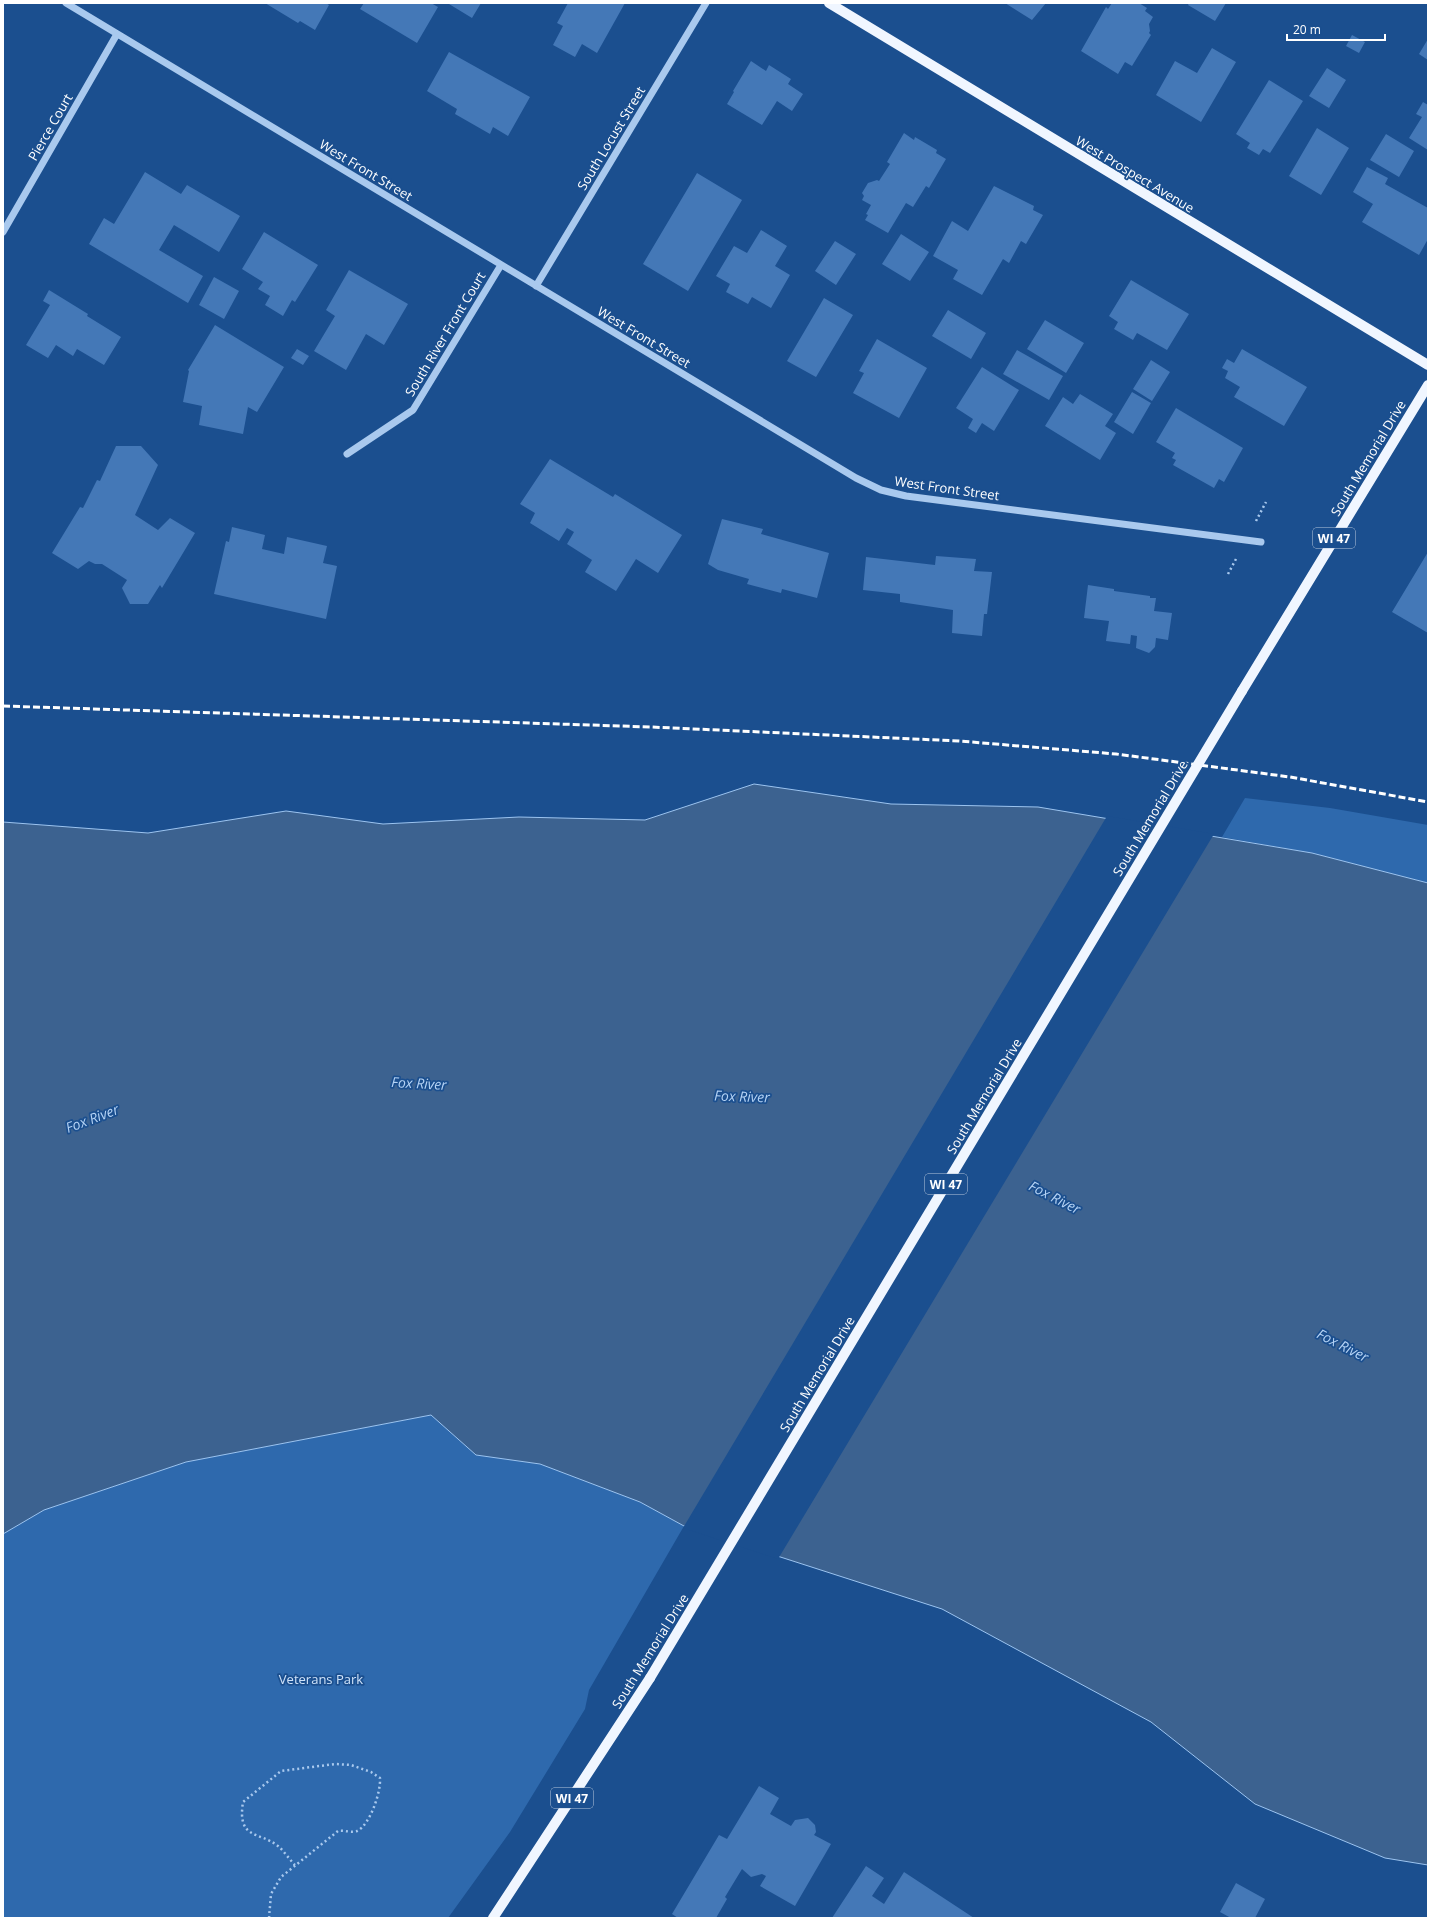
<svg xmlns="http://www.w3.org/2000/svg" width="1431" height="1921" font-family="'Open Sans',sans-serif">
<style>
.green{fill:#2e69ad}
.water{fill:#3c6290;stroke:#9cc4f0}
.pier{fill:#1b4f8f}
.building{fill:#4478b7}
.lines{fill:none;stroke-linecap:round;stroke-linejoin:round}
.path{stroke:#a9c9ee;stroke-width:2.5;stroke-dasharray:2 3;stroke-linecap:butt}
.minor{stroke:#a9c9ee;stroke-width:7}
.major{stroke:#f0f6ff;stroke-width:10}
.rail{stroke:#fff;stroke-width:3;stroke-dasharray:7 3;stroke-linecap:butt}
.major-bridge{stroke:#f0f6ff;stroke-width:10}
.labels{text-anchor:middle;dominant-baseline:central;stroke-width:3.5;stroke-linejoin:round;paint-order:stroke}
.shield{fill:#1b4f8f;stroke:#bbcadd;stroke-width:1}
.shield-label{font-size:12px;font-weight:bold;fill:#fff}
.street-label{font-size:13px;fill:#fff;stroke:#1b4f8f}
.park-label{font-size:13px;fill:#cfe3fa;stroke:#1b4f8f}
.water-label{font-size:14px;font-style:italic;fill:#b5d3f5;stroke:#1b4f8f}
</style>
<rect width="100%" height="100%" fill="#1b4f8f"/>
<path class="green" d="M1245,798l85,10 98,17v58l-116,-30 -90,-16z
M431,1415l45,40 64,9 100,38 44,24 -95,164 -4,19 -75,123 -62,86h-445v-384l41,-24 142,-48z"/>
<path class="water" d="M754,784l137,20 147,3 274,46 116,30v982l-43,-7 -130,-54 -104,-82 -209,-113 -258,-83 -44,-24 -100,-38 -64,-9 -45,-40 -245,47 -142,48 -41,24v-712l145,11 138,-22 97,13 136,-7 126,3z"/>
<path class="pier" d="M1107,816l107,18 -436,725 -95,-31z"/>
<path class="building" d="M265,3h61l3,2 -14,25 -15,-9 -2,2z
M364,3h67l7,4 -21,36 -57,-34z
M450,3h31l-9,15 -23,-14z
M568,3h57l-28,50 -15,-9 -7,13 -22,-12 10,-19 -6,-3z
M1005,3h41l-14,17z
M1112,3h27l8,5 -2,3 8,6 -4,7 1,7 -1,2 2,2 -19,31 -7,-4 -7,12 -37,-23 25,-44 2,2z
M1189,3h37l-11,18 -27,-16z
M1352,35l13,7 -6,11 -13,-7z
M1428,39v21l-9,-6z
M1212,48l24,14 -35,60 -45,-27 19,-34 22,12z
M449,52l81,45 -22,39 -15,-9 -3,7 -35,-20 2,-5 -30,-18z
M751,61l15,10 3,-6 22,14 -3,5 15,10 -11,17 -15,-10 -15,24 -35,-21 7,-12 -1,-1z
M1327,68l19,12 -17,28 -20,-12z
M1269,80l34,21 -33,52 -7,-4 -4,6 -12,-7 3,-5 -14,-9z
M1423,102l5,3v45l-19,-12 13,-21 -6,-3z
M1317,128l32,20 -28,47 -32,-19z
M904,133l10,7 1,-3 22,13 -1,3 10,6 -17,29 -3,-2 -13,21 -7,-4 -18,30 -23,-13 3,-5 -2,-1 5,-9 -9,-5 2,-4 -2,-3 6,-10 9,-3 2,1 11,-17 -3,-2z
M1386,134l28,17 -15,26 -29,-17z
M1367,167l21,11 -3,6 43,24v31l-9,16 -57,-33 11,-18 -20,-12z
M145,172l36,22 6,-9 53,31 -21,36 -45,-27 -15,25 44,26 -15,27 -99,-59 15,-26 10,6z
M697,173l45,27 -54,91 -45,-27z
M994,186l40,20 -1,4 10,5 -17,29 -5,-3 -12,22 -6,-4 -21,36 -29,-16 5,-9 -25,-14 19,-35 16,10z
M761,230l26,16 -12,20 15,9 -19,33 -19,-11 -4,7 -22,-12 4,-8 -14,-8 18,-30 13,7z
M264,232l54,33 -23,37 -3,-2 -9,16 -18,-11 5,-9 -12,-7 5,-7 -21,-13z
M901,234l28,18 -19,29 -28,-17z
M835,241l21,13 -20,31 -21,-14z
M349,270l59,34 -24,41 -18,-11 -20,36 -32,-19 21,-35 -9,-6z
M214,277l25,14 -15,28 -25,-14z
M1131,280l58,34 -22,36 -30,-17 -4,7 -19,-11 4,-7 -9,-6z
M49,290l39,24 -1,2 34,21 -17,28 -27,-16 -4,7 -17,-11 -8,13 -22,-13 24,-40 -7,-4z
M824,298l29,17 -37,62 -29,-16z
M948,310l38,23 -15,26 -39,-23z
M1045,320l39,23 -18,30 -39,-24z
M215,325l69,42 -27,45 -9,-5 -5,27 -44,-9 3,-19 -19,-4 6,-31 -1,-1z
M877,339l50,29 -28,50 -46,-25 11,-20 -5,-2z
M297,349l12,7 -6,9 -12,-7z
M1242,349l65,38 -23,39 -50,-29 6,-10 -15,-9 3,-7 -6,-3 5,-9 7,4z
M1017,350l46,26 -14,24 -46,-26z
M1151,360l19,12 -18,29 -19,-12z
M982,367l37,23 -25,41 -12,-8 -6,10 -8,-5 5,-9 -17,-11z
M1132,392l19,11 -18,31 -19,-12z
M1080,394l33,20 -8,12 11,7 -16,27 -55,-34 18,-29 10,7z
M1176,408l67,40 -19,34 -5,-3 -5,9 -41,-23 3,-5 -4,-2 3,-5 -19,-11z
M116,446h25l17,19 -23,50 23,15 12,-12 25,15 -33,55 -2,-3 -12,19h-18l-8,-16 5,-8 -25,-16h-7l-6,-3 -11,8 -26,-16 28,-46 3,1 14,-28 3,1z
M550,459l63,38 2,-3 67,41 -24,38 -22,-14 -20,32 -31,-19 7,-12 -25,-16 7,-12 -7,-4 -8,13 -29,-18 5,-10 -15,-9z
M722,519l41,10 -2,5 68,19 -12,45 -35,-9 -1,4 -34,-9 2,-5 -31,-9 -10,-6z
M232,527l33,8 -3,14 22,5 3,-17 40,9 -4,17 14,3 -11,53 -112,-25 12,-53 3,1z
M1428,552v81l-36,-21z
M936,556l40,3 -2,12 18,1 -5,42h-3l-2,22 -30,-3 1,-23 -53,-8v-8l-37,-4 3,-33 69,8z
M1088,585l26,4v2l36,5v2h6l-2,13 18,2 -4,27 -12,-2 -1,9 -6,6 -13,-5 1,-12 -6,-1 -1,9 -24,-3 3,-20 -25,-3z
M759,1786l20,12 -9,16 21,12 4,-6 13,-2 7,7 1,7 -2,3 17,9 -36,62 -35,-20 6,-10 -4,-2 -11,3 -9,-8 -17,28 2,2 -11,19h-38l-6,-4 47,-79 8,4z
M866,1866l18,12 -12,18 12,8 20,-32 70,46h-142z
M1236,1883l29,16 -10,19h-24l-11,-6z"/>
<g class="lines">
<path class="path" d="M1256,521l10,-19
M1228,574l8,-15
M269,1918l2,-24 10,-17 57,-46c6,-1 14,2 19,0 13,-6 24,-39 23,-53l-9,-6 -20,-7 -16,-1 -54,7 -38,31c-6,38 16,29 35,44 6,5 11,13 17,19"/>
<path class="minor" d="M66,3l790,475 25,12 25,6 355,46
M3,232l114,-198
M536,286l170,-283
M347,454l66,-44 88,-145"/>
<path class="major" d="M829,3l599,362
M1242,691l186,-306
M493,1918l157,-240"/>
<path class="rail" d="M3,706l648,21 308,14 157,13 174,23 138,25"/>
<path class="major-bridge" d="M650,1678l592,-987"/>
</g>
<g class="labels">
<g class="shield">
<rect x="1313" y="528" width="42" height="20" rx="3"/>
<rect x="925" y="1174" width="42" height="20" rx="3"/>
<rect x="551" y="1788" width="42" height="20" rx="3"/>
</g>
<g class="shield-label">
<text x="1334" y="538">WI 47</text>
<text x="946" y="1184">WI 47</text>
<text x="572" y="1798">WI 47</text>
</g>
<g class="street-label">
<text transform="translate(50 127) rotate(-60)">Pierce Court</text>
<text transform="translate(611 138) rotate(-59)">South Locust Street</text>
<text transform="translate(366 170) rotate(31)">West Front Street</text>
<text transform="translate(1135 174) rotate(31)">West Prospect Avenue</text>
<text transform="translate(445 334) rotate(-59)">South River Front Court</text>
<text transform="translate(644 337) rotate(31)">West Front Street</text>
<text transform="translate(1368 458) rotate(-59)">South Memorial Drive</text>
<text transform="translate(947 488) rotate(8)">West Front Street</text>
<text transform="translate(1150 818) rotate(-59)">South Memorial Drive</text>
<text transform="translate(984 1096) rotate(-59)">South Memorial Drive</text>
<text transform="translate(817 1374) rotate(-59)">South Memorial Drive</text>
<text transform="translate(650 1651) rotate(-58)">South Memorial Drive</text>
</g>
<g class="park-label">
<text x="321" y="1679">Veterans Park</text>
</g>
<g class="water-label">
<text transform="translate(419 1083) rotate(3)">Fox River</text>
<text transform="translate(742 1096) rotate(2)">Fox River</text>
<text transform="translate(92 1118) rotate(-21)">Fox River</text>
<text transform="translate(1055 1197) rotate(27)">Fox River</text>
<text transform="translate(1343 1345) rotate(27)">Fox River</text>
</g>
</g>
<rect width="1431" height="1921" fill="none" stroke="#ffffff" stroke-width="8"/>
<path d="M1287 34v6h98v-6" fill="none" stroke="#ffffff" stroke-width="2"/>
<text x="1293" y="34" font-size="12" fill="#ffffff" stroke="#1b4f8f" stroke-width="3" paint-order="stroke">20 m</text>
</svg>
